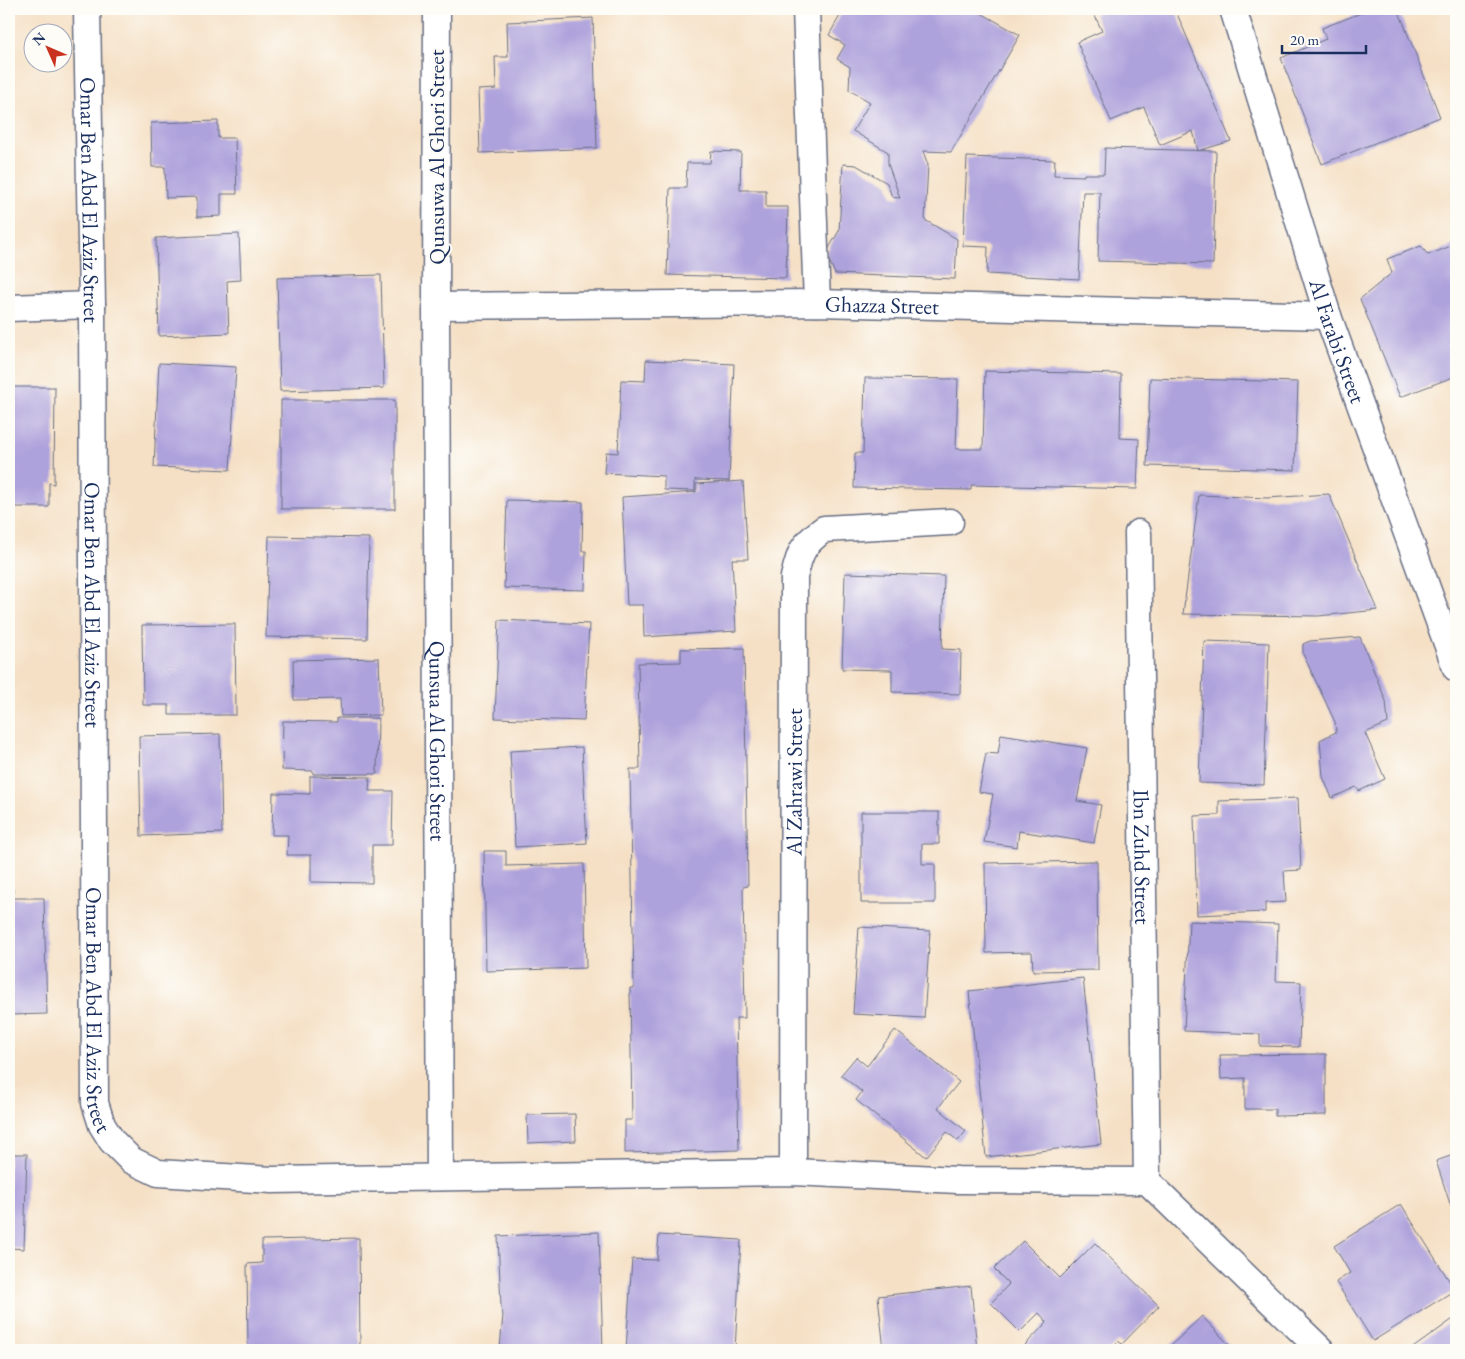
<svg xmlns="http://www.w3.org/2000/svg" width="1465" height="1359" font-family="'EB Garamond',serif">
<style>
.building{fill:#aea2dc}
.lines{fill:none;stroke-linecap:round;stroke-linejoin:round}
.minor-casing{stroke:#676d82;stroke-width:29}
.minor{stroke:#fff;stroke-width:26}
.labels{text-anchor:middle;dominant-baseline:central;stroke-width:4;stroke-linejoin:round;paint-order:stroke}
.street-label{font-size:22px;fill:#1b2f5e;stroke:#fdfcf7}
</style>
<rect width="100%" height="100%" fill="#fdfcf7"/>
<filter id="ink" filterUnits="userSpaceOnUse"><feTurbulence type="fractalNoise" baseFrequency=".02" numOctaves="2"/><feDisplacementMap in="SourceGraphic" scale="10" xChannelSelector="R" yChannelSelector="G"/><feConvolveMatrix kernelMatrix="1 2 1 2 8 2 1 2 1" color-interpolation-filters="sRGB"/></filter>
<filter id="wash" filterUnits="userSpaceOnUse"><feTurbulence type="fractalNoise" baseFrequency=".0096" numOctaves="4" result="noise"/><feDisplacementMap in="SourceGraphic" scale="20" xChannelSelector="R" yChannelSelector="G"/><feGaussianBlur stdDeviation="1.12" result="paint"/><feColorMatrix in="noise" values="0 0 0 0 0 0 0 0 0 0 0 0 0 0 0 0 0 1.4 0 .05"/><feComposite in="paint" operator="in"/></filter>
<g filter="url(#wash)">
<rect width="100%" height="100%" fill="#f5e0c5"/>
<g id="blocks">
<path class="building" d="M844,9h130l46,26 -69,117 -28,-1 5,14 -3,55 32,19 -2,40 -120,-5 -9,-21 13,-22 4,-67 13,1 31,18 5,14 8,1 -12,-34v-12l-35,-21 17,-29 -21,-12 1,-23 -13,-8 8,-14 -16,-10z
M1106,9h69l56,132 -33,10 -5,-20 -33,14 -16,-38 -33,14 -34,-79 25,-11 -8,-17z
M1371,9h27l42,108 -118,47 -41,-106 45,-19 -4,-11z
M593,18l4,130 -117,5 -2,-63 18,-1 -1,-32h13l-1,-35z
M218,121v17h17l2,56h-16v22l-24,1v-20l-31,1 -1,-31h-13l-1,-44z
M1105,148l111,3 -3,113 -115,-3 2,-69h-17l-4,87 -92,-5 1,-27 -25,-1 4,-89 88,3 -1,15 30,1v-2h20z
M711,151l30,1 -1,38h26v17h22l-2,71 -119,-3 3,-87h16l1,-25h23z
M239,234l2,46 -14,1 2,52 -70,3 -3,-98z
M1456,244v132l-56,21 -40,-98 32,-26 -5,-14 34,-13 7,9z
M381,275l3,113 -104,3 -3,-113z
M646,360l88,4 -5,117 -33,-1 -1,-1v12l-31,-1v-14l-60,-3 2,-21 12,1 3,-73 24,1z
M159,363l77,4 -6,103 -76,-3z
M985,371l136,3 -1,64 19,1 -2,50 -166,-4v5l-117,-2 1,-35h8l2,-75 93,1 -2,70h27z
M1150,378l148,4 -3,88 -148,-4z
M9,387h46l-1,97 -5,-1v24h-40z
M281,400h114v109h-114z
M743,481l5,78h-16l4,72 -92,6 -1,-32h-16l-5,-108 74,-5v-8z
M1329,494l49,116 -60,6 -135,-2 16,-119 68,3z
M507,500l76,2 -1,49h4l-1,39 -81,-2z
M269,536l100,2 -2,101 -101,-2z
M845,573l99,3 -2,73 19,1 -1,44 -68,-2v-22l-50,-1z
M499,620l90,4 -5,97 -89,-3z
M235,624l1,91h-67v-10h-26l-1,-80z
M1360,637l26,64 2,22 -23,10 20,46 -26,12 -3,-4 -24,11 -9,-21 -3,-37 16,-8 -1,-10 -32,-68v-10l7,-3z
M1204,641l65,2 -5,142 -65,-2z
M744,648l4,238 -5,1 2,131h-9l3,132 -114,3v-33h7l-2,-132h4l-4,-219h10l-2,-106 43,-1v-13z
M379,658l2,57 -40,1 -1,-17 -46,1 -1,-40z
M337,718h41l-1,56h-64v-3l-31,-1 1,-49 54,1z
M220,734l2,99 -81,3 -2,-100z
M1001,734l86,14 -10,53 24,4 -7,38 -75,-12 -2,16 -33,-5 9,-48 -14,-2 7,-39 12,1z
M582,747l5,96 -72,4 -5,-96z
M310,776l60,1 -1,14h24l-1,54h-20v38l-61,-1v-27h-24l1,-20h-16l1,-42 37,1z
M1298,798l3,72 -17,1 2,31 -21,1v9l-68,3 -3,-99 25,-1v-14z
M861,812h78v32h-17v20h13v39h-74z
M484,851h22v15l78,-2 2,104 -100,3z
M1097,861l1,109 -65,1 -1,-19 -46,1 -1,-90z
M9,889h4v9h31l3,116 -38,1z
M1189,921l89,3 -2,57 25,1 -2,65 -39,-1v-12l-76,-3z
M859,927l71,4 -6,87 -71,-4z
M1083,978l18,166 -115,13 -17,-166z
M895,1030l64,52 -21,26 28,23 -8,10 -11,-9 -21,25 -70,-57 6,-8 -21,-17 15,-18 11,9z
M1326,1054v61l-51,1v-7h-30v-31l-24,1 -1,-24z
M575,1114l1,27 -48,2 -1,-28z
M9,1154h18l-3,95 -15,-1z
M1456,1154v68l-20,-61z
M1401,1204l54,86 -82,51 -37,-59 14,-9 -16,-27z
M599,1232l4,118h-111l8,-2 3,-33 -2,-8 -3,-71z
M659,1235l82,5 -6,110h-109l6,-91 25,1z
M359,1238l1,112h-112l-1,-86 15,-1v-23z
M1023,1241l37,37 35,-35 64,63 -37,38 -4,-3 -9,9h-79l-5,-5 22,-23 -8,-9 -19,19 -29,-29 18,-19 -15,-15z
M971,1286l6,64h-93l-6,-54z
M1202,1316l32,34h-82l6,-5 9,4z
M1456,1317v33h-46z"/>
</g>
</g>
<g filter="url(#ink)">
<use href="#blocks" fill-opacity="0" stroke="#676d82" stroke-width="1"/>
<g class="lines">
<defs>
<g id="minor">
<path id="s1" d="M87,9l5,296 3,798 7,22 10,16 19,19 27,13 114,7 521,-8 165,8 189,1 174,169"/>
<path id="s2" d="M437,9l-1,297 4,871"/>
<path d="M806,9l11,294"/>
<path id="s3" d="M1233,9l95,307 128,352"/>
<path id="s4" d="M436,306l381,-3 511,13"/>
<path d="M9,308l83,-3"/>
<path id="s5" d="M1138,533l9,648"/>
<path id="s6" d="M793,1172l1,-595c6,-25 8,-32 30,-48l126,-7"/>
</g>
</defs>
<use href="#minor" class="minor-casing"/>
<use href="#minor" class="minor"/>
</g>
</g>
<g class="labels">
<g class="street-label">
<text transform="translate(436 157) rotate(-90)">Qunsuwa Al Ghori Street</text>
<text stroke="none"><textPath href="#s1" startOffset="191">Omar Ben Abd El Aziz Street</textPath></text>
<text stroke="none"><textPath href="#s4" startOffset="446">Ghazza Street</textPath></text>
<text stroke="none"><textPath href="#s3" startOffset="348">Al Farabi Street</textPath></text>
<text stroke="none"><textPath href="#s1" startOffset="596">Omar Ben Abd El Aziz Street</textPath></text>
<text stroke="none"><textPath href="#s2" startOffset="732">Qunsua Al Ghori Street</textPath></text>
<text stroke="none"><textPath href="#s6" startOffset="390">Al Zahrawi Street</textPath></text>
<text stroke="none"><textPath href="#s5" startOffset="324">Ibn Zuhd Street</textPath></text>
<text stroke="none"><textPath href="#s1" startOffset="1001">Omar Ben Abd El Aziz Street</textPath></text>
</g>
</g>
<rect width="1465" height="1359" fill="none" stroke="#fdfcf7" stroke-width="30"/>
<g transform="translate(48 48) rotate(315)"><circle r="24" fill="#fdfcf7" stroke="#a3aaba"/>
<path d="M0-4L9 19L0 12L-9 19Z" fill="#c8321e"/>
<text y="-8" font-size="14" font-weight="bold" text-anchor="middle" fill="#1b2f5e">N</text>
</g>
<path d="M1282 45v8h84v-8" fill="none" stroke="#1b2f5e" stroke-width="2.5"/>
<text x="1290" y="45" font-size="15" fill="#1b2f5e" stroke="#fdfcf7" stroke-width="4" paint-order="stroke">20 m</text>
</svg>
